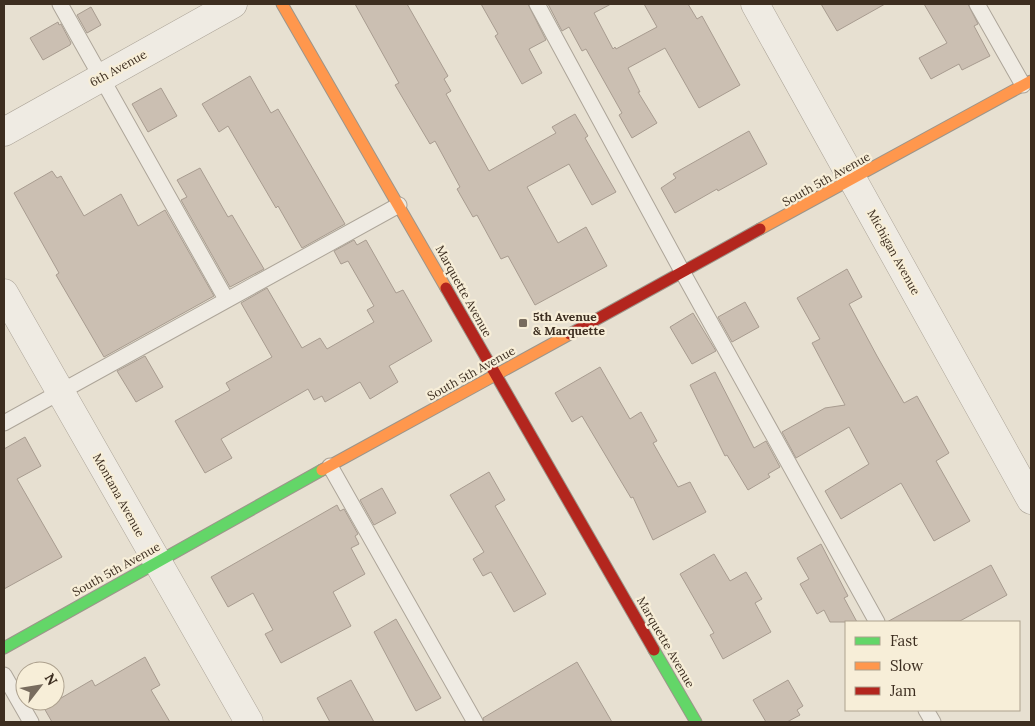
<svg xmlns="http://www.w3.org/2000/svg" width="1035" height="726" font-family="Lora,serif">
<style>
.building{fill:#cbbfb2;stroke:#a89c90}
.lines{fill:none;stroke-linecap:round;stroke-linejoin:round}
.lane-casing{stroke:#ada599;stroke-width:17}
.street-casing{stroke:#ada599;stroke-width:29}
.fast-casing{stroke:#9c958a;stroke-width:13}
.slow-casing{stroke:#9c958a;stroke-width:13}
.jam-casing{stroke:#9c958a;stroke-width:13}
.lane{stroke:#efebe3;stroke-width:15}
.street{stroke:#efebe3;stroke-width:28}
.fast{stroke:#63d668;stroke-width:11}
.slow{stroke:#ff974d;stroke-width:11}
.jam{stroke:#b3261e;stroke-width:11}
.poi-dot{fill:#786c5e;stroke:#f7eed8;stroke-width:2}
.labels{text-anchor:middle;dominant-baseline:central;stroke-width:4.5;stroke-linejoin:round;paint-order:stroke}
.street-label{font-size:12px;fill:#3d2e20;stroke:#f7eed8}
.poi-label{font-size:12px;font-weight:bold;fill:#3d2e20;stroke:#f7eed8;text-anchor:start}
</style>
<rect width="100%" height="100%" fill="#e7e0d1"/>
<path class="building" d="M355,4h52l41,72 -4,3 7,12 -5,3 43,77 67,-38 -4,-6 23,-13 13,22 -3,2 31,54 -24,13 -23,-41 -42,23 31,56 28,-16 21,39 -72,39 -27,-49 -7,3 -24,-44 -4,2 -16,-28 3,-2 -25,-46 -5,3 -35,-59 4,-2z
M481,4h47l18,36 -17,9 13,24 -20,11 -27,-48 3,-2z
M548,4h63l-17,9 19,36 2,-2 1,2 41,-22 -13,-23h44l9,15 5,-3 38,69 -41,23 -34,-60 -37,20 12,24h-2l19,31 -25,15 -13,-23 3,-2 -36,-64 -4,2 -13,-24 -7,4z
M821,4h64l-48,27z
M924,4h44l10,20 -4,2 16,30 -28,14 -3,-6 -28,15 -12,-21 28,-15z
M91,7l10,18 -14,8 -10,-18z
M58,22l1,3 2,-1 10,19 -1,2 -27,15 -13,-22z
M250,76l21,37 7,-4 67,115 -43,24 -24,-42 -2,2 -48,-82 -9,6 -17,-28z
M161,88l16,28 -29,16 -16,-28z
M749,131l18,33 -49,27 -1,-2 -42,24 -14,-25 15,-10 -3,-4z
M200,168l28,49 4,-2 32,54 -34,18 -49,-87 6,-3 -10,-17z
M52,171l5,7 4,-2 23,40 37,-22 17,32 27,-16 49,86 -110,61 -48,-82 3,-2 -45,-80z
M354,240l3,5 9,-5 30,53 7,-3 29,51 -43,25 9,16 -28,17 -10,-17 -35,20 -3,-6 -8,4 -6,-11 -87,50 11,19 -27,15 -30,-52 55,-31 -4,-7 46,-26 -31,-54 26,-15 35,60 18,-10 7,11 47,-27 -7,-12 7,-4 -26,-45 -7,3 -7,-13z
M847,269l15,28 -13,7 28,52 27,47 13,-7 32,57 -13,8 34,60 -36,20 -33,-58 -60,36 -16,-28 44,-27 -20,-37 -53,31 -14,-26 43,-24 20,-3 -33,-62 8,-4 -23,-41z
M745,302l14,25 -27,15 -14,-25z
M693,313l23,38 -24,13 -22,-37z
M145,356l18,31 -27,15 -19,-31z
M600,367l30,52 11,-7 16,29 -4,2 25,44 12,-5 16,30 -53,28 -20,-43 -2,1 -49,-82 -10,6 -17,-29z
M715,372l39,76 12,-7 14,26 -12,7 2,3 -22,13 -21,-35 -2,1 -35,-71z
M25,437l16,29 -24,13 45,78 -58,32v-140z
M489,472l16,28 -10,6 51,88 -32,18 -23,-40 -8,4 -10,-17 11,-7 -34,-57z
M382,488l14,25 -22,12 -14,-25z
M337,505l3,6 4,-2 14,25 -3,2 4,8 -8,4 14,26 -32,18 18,34 -70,37 -16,-29 8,-4 -20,-37 -25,14 -17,-30z
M821,544l27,52 -4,2 13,24h-27l-6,-12 -7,4 -17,-30 9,-5 -12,-21z
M714,554l16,27 16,-9 16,27 -7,4 16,29 -48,27 -13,-24 4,-2 -34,-59z
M991,565l16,30 -47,26 -73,1z
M396,619l45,79 -25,13 -42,-79z
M145,657l15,28 -9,5 19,32h-118l-8,-14 48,-28 3,6z
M577,662l35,60h-128l-1,-4z
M351,680l23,42h-44l-13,-24z
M788,680l15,26 -6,4 3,5 -13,7h-21l-13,-22z"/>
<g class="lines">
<defs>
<path id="lane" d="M60,4l166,295
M537,4l146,269 194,349
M977,4l46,81
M4,423l395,-218
M330,466l145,256
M4,675l27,47
M926,710l7,12"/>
<path id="street" d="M755,4l276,496
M4,132l229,-128
M4,293l245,429"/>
<path id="fast" d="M4,648l318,-178
M654,650l42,72"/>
<path id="slow" d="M282,4l164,284
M760,229l271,-148
M322,470l248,-136"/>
<path id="jam" d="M446,288l208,362
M570,334l190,-105"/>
</defs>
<use href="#lane" class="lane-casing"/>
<use href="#street" class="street-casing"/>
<use href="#fast" class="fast-casing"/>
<use href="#slow" class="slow-casing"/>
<use href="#jam" class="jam-casing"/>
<use href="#lane" class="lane"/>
<use href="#street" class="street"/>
<use href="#fast" class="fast"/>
<use href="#slow" class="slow"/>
<use href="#jam" class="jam"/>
</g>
<rect class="poi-dot" x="518" y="318" width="10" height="10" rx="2.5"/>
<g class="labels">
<g class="street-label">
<text transform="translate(118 68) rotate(-29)">6th Avenue</text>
<text transform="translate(826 179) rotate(-29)">South 5th Avenue</text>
<text transform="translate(894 252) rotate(61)">Michigan Avenue</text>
<text transform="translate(464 291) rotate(61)">Marquette Avenue</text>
<text transform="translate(471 373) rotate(-29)">South 5th Avenue</text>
<text transform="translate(119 495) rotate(61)">Montana Avenue</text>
<text transform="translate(116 569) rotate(-29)">South 5th Avenue</text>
<text transform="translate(666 642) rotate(60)">Marquette Avenue</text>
</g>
<g class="poi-label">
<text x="533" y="316">5th Avenue<tspan x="533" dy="14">&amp; Marquette</tspan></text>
</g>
</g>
<rect width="1035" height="726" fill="none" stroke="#3d2e20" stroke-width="10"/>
<rect x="845" y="621" width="175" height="90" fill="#f7eed8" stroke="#ada18e"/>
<rect x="855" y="637" width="25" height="8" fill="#63d668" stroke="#ada18e"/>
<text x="890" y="646" font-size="15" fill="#3d2e20">Fast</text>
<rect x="855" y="662" width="25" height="8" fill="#ff974d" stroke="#ada18e"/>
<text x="890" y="671" font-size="15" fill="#3d2e20">Slow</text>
<rect x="855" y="687" width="25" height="8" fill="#b3261e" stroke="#ada18e"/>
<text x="890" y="696" font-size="15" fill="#3d2e20">Jam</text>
<g transform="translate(40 686) rotate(59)"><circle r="24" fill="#f7eed8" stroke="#ada18e"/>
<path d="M0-4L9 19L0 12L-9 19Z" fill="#786c5e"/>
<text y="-8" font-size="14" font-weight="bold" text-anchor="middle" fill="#3d2e20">N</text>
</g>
</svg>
